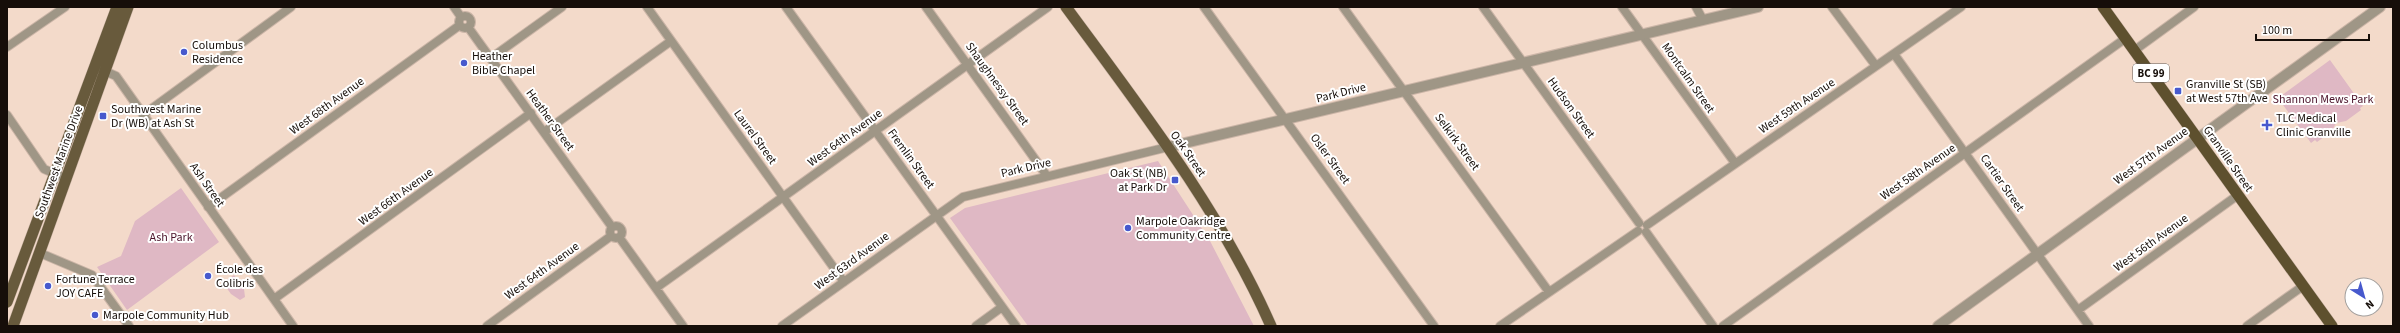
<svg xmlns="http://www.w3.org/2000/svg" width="2400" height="333" font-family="'Source Sans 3',sans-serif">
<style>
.green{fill:#dfb8c4}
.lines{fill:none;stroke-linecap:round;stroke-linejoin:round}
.minor-casing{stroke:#cbb5a7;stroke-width:10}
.tertiary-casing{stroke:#cbb5a7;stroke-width:12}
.primary-casing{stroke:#cbb5a7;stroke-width:12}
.trunk-casing{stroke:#cbb5a7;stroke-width:12}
.minor{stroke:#9f9686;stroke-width:8}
.tertiary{stroke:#9f9686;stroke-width:10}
.primary{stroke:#685a3c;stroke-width:11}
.trunk{stroke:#5e502e;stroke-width:11}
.poi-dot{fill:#4759cd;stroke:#fff;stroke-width:1.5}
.labels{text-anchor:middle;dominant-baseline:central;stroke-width:4;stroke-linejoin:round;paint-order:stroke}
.shield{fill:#fff;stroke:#5c5653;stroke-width:1}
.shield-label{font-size:11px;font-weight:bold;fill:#160e09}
.poi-label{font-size:12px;fill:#160e09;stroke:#fff;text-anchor:start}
.street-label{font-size:12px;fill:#160e09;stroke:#fff}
.park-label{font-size:12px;fill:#4a132a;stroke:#fff}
</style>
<rect width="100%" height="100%" fill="#f3daca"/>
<path class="green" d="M2330,60l33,46 -3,2 1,2 -15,11 -10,2 -4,8 -15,11 -2,-2 -4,3 -33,-45z
M1158,161l52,80 44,85h-226l-78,-108 15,-10z
M181,188l38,54 -92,68 -30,-43 24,-11 14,-35z
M234,275l10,14 1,8 -5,3 -9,-6 -8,-11z"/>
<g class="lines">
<defs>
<path id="minor" d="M454,7l7,10
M647,7l197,275
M786,7l230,319
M926,7l121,169
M1204,7l230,319
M1343,7l206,285
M1483,7l156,216
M1622,7l113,156
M1696,7l7,13
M1832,7l44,59
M459 22a6 6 0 1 1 12 0a6 6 0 1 1-12 0Z
M468,27l144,200
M7,47l58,-40
M2135,50l59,-43
M1894,54l195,272
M491,58l71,-51
M100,69l16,7 177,250
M7,115l37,54 23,10
M143,115l148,-108
M544,132l127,-91
M208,207l252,-182
M1647,225l314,-218
M610 232a6 6 0 1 1 12 0a6 6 0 1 1-12 0Z
M1646,232l67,94
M619,237l64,89
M40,253l52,22 37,51
M656,288l392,-281
M274,299l257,-186
M2078,310l160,-115
M487,326l124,-90
M782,326l181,-129 205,-50
M976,326l26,-19
M1500,326l138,-95
M1723,326l403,-288
M2247,326l56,-40"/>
<path id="tertiary" d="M1168,147l590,-140
M1938,326l442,-319"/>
<path id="primary" d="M1066,7c75,102 154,203 205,319
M7,302l110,-295
M13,326l115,-319"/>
<path id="trunk" d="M2103,7l229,319"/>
</defs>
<use href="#minor" class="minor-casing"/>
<use href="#tertiary" class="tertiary-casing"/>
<use href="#primary" class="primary-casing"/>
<use href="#trunk" class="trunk-casing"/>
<use href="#minor" class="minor"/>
<use href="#tertiary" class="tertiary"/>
<use href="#primary" class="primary"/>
<use href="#trunk" class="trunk"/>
</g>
<g class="poi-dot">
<circle cx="184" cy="52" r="4"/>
<circle cx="464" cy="63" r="4"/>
<rect x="2174" y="87" width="8" height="8" rx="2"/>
<rect x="99" y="112" width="8" height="8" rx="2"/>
<path d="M2265 119h4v4h4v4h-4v4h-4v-4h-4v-4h4z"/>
<rect x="1171" y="176" width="8" height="8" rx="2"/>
<circle cx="1128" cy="228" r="4"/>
<circle cx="208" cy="276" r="4"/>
<circle cx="48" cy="286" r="4"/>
<circle cx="95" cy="315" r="4"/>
</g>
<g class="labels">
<rect class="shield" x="2133" y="64" width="36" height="18" rx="3"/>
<g class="shield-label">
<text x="2151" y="73">BC 99</text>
</g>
<g class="poi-label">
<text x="192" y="45">Columbus<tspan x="192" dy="14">Residence</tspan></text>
<text x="472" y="56">Heather<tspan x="472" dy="14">Bible Chapel</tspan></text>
<text x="2186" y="84">Granville St (SB)<tspan x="2186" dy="14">at West 57th Ave</tspan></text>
<text x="111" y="109">Southwest Marine<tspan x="111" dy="14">Dr (WB) at Ash St</tspan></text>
<text x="2276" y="118">TLC Medical<tspan x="2276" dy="14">Clinic Granville</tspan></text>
<text x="1167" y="173" text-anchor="end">Oak St (NB)<tspan x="1167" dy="14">at Park Dr</tspan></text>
<text x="1136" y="221">Marpole Oakridge<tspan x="1136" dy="14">Community Centre</tspan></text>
<text x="216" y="269">École des<tspan x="216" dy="14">Colibris</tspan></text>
<text x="56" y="279">Fortune Terrace<tspan x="56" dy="14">JOY CAFE</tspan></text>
<text x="103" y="315">Marpole Community Hub</text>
</g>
<g class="street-label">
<text transform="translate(1688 78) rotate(55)">Montcalm Street</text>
<text transform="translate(997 84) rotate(54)">Shaughnessy Street</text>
<text transform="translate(1341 93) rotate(-14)">Park Drive</text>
<text transform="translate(327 106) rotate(-36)">West 68th Avenue</text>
<text transform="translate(1797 106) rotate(-34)">West 59th Avenue</text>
<text transform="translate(1571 108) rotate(54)">Hudson Street</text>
<text transform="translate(550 120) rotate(54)">Heather Street</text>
<text transform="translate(755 137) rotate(54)">Laurel Street</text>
<text transform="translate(845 138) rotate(-36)">West 64th Avenue</text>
<text transform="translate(1457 142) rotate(54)">Selkirk Street</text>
<text transform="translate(1188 154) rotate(55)">Oak Street</text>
<text transform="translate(2151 156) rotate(-36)">West 57th Avenue</text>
<text transform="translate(911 159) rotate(54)">Fremlin Street</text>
<text transform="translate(1330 159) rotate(54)">Osler Street</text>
<text transform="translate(2228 159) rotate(55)">Granville Street</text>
<text transform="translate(59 162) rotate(-70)">Southwest Marine Drive</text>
<text transform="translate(1026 168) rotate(-13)">Park Drive</text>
<text transform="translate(1918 172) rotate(-35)">West 58th Avenue</text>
<text transform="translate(2002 183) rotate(55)">Cartier Street</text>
<text transform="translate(207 185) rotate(55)">Ash Street</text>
<text transform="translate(396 197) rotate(-36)">West 66th Avenue</text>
<text transform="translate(2151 243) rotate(-36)">West 56th Avenue</text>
<text transform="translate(852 261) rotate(-36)">West 63rd Avenue</text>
<text transform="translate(542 271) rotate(-36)">West 64th Avenue</text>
</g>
<g class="park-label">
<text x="2323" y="99">Shannon Mews Park</text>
<text x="171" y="237">Ash Park</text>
</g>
</g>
<rect width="2400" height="333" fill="none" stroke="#160e09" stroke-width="16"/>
<g transform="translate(2364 297) rotate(143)"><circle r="19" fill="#ffffff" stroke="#a29f9d"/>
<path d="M0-3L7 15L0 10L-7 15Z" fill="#4759cd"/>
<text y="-6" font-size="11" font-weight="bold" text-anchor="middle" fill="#160e09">N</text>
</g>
<path d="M2256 34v6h113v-6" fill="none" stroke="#160e09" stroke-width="2"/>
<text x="2262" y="34" font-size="12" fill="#160e09" stroke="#ffffff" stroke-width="3" paint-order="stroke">100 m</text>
</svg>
